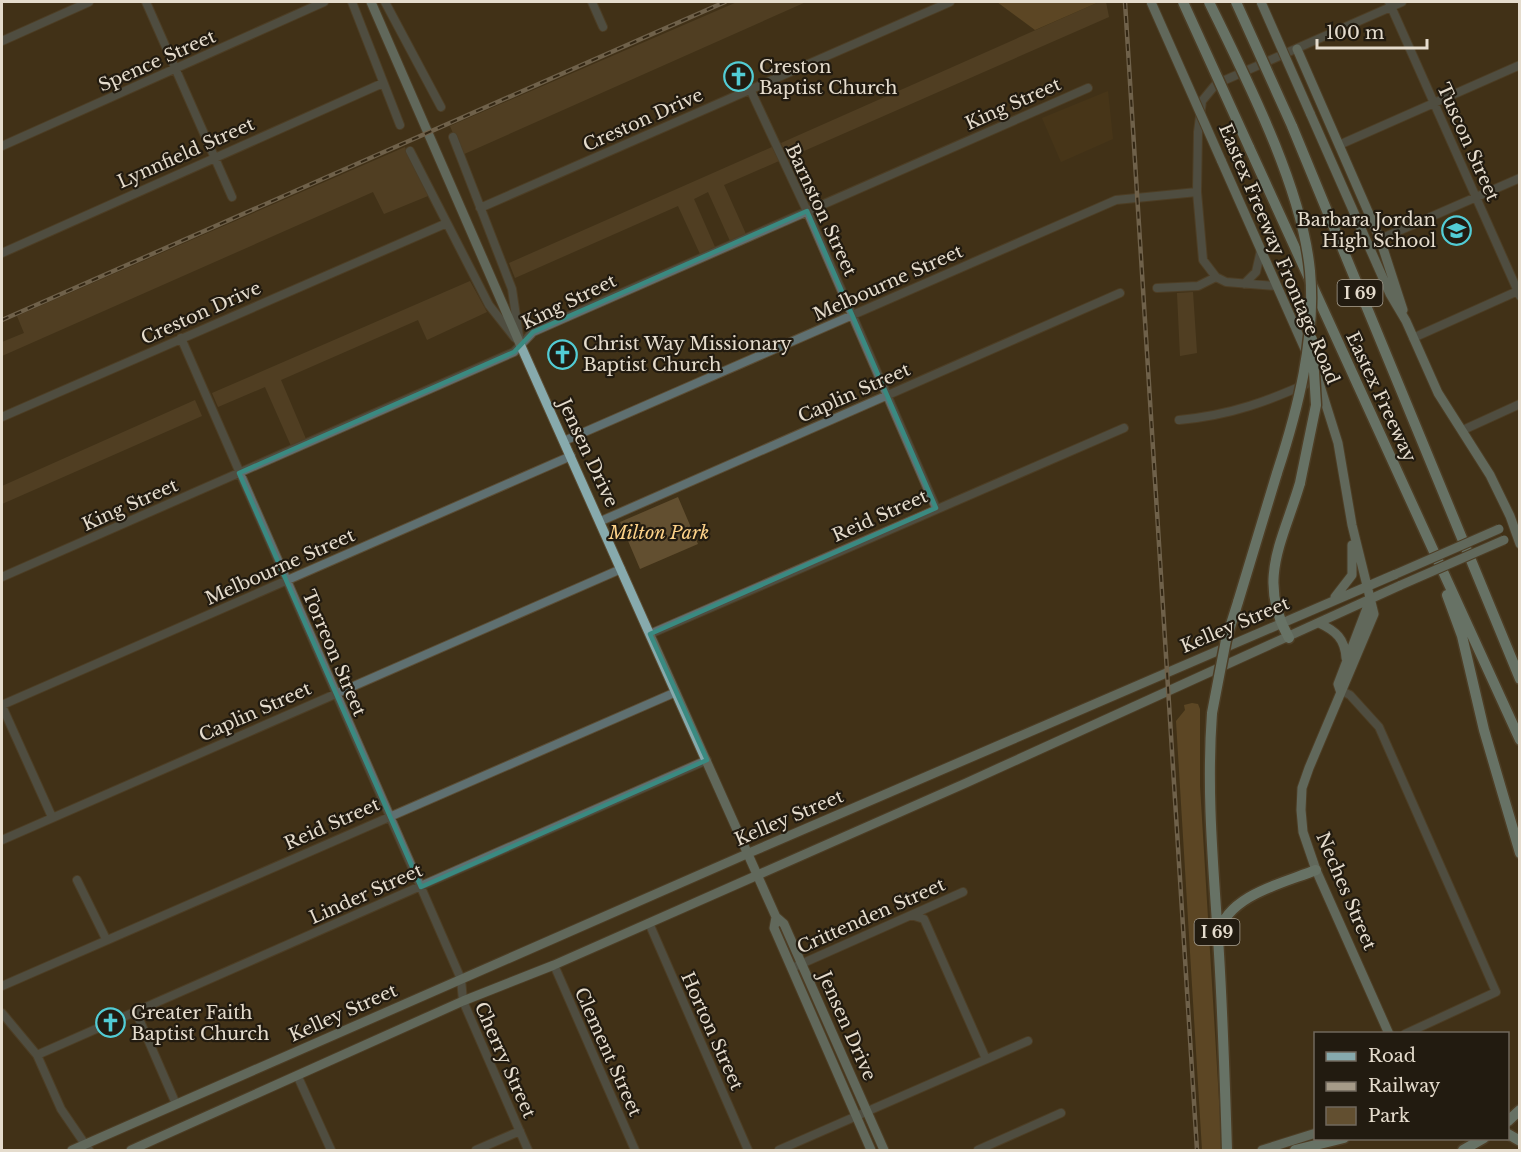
<svg xmlns="http://www.w3.org/2000/svg" width="1521" height="1152" font-family="'Libre Baskerville',serif">
<style>
.built{fill:#4e3b1a}
.green{fill:#624f30}
.forest{fill:#7c6133}
.lines{fill:none;stroke-linecap:round;stroke-linejoin:round}
.minor-casing{stroke:#5b4d35;stroke-width:10}
.major-casing{stroke:#5b4d35;stroke-width:11}
.highway-casing{stroke:#5b4d35;stroke-width:13}
.minor{stroke:#5f7071;stroke-width:8}
.major{stroke:#87aaad;stroke-width:9}
.highway{stroke:#96c1c4;stroke-width:10}
.rail-casing{stroke:#a69b88;stroke-width:4.5}
.rail{stroke:#221b10;stroke-width:2;stroke-dasharray:7;stroke-linecap:butt}
.major-bridge-casing{stroke:#5b4d35;stroke-width:11;stroke-linecap:butt}
.highway-bridge-casing{stroke:#5b4d35;stroke-width:13;stroke-linecap:butt}
.major-bridge{stroke:#87aaad;stroke-width:9}
.highway-bridge{stroke:#96c1c4;stroke-width:10}
.marked{fill:none;stroke:#3a8a81;stroke-width:4.5;stroke-linejoin:round}
.labels{text-anchor:middle;dominant-baseline:central;stroke-width:4.5;stroke-linejoin:round;paint-order:stroke}
.shield{fill:#221b10;stroke:#aaa294;stroke-width:1.5}
.shield-label{font-size:16px;font-weight:bold;fill:#e5dccd}
.street-label{font-size:18px;fill:#e5dccd;stroke:#221b10}
.poi-label{font-size:18px;fill:#e5dccd;stroke:#221b10;text-anchor:start}
.park-label{font-size:18px;font-style:italic;fill:#fdd289;stroke:#221b10}
</style>
<rect width="100%" height="100%" fill="#413218"/>
<path class="built" d="M1108,91l5,48 -52,23 -19,-44z"/>
<path class="green" d="M737,2h69l-344,153 -12,-29z
M1099,2h7l3,15 -321,141 -7,-15z
M405,147l23,49 -44,18 -11,-22 -371,164v-14l22,-9 -7,-17z
M772,147l7,14 -55,24 22,49 -16,7 -22,-49 -14,7 21,48 -15,7 -22,-48 -163,72 -6,-15z
M470,281l17,31 -60,28 -9,-20 -137,60 25,59 -15,7 -26,-59 -47,20 -6,-14z
M1193,292l4,61 -17,3 -3,-63z
M195,400l7,16 -200,88v-18z
M678,497l20,47 -58,25 -20,-47z"/>
<path class="forest" d="M997,2h102l-64,28z
M1192,703l6,1 2,5v77l22,364h-20l-26,-429 9,-11 -1,-5z"/>
<g class="lines">
<defs>
<path id="minor" d="M146,2l86,195
M352,2l48,123
M385,2l56,105
M592,2l11,25
M1389,2l131,294
M2,41l87,-39
M750,89l57,122 129,297
M453,137l59,152 7,47
M1339,145l181,-80
M2,146l322,-144
M410,151l79,154 26,33
M480,208l470,-206
M1380,239l140,-61
M2,253l381,-170
M1244,284l12,-12 5,-22
M1276,286l-50,-4 -10,-5 -13,-17 -6,-68 1,-60 4,-31 14,-17 186,-82
M1157,288l41,-2 18,-9
M181,338l280,641 2,22 65,149
M1413,338l107,-48
M2,417l445,-194
M1179,420c53,-5 90,-19 138,-41
M1463,430l57,-26
M564,441l552,-241 81,-8
M601,521l519,-228
M2,577l512,-225 19,-20 555,-244
M650,634l474,-206
M1340,690l10,5 29,32 117,265 -91,42
M2,705l569,-249
M2,706l50,111
M2,840l619,-271
M77,880l29,59
M911,915l13,4 62,140
M649,923l99,227
M554,965l81,185
M792,968l171,-76
M2,986l674,-294
M136,1012l40,92
M2,1013l35,42 24,54 28,41
M37,1055l670,-295
M298,1077l33,73
M476,1150l44,-19
M779,1150l249,-109
M978,1150l83,-37"/>
<path id="major" d="M371,2l149,342 256,573 8,7 100,226
M1297,49l83,190 23,71
M1310,113l80,181 16,27 32,72 52,82 20,41 10,28
M1221,160l87,196
M1317,376l21,67 14,82 22,89 -65,154 -7,20 -1,22 2,22 13,38 73,164
M1335,597l17,-22v-30
M1319,623c17,8 26,16 27,35
M1340,690l-2,-6 32,-84
M776,917l-2,11 97,222
M72,1150l677,-297 647,-279
M131,1150l332,-149 91,-36 412,-182 435,-198
M1262,1150l54,-17"/>
<path id="highway" d="M1292,126l228,553
M1249,147l271,593
M1447,595l15,41 22,94 36,123
M1238,602l39,-129
M1289,638c-33,-58 -6,-97 11,-155
M1212,713c-6,82 2,159 7,241 4,66 6,131 8,196
M1219,933c9,-38 65,-50 97,-63
M1508,1121l12,-11
M1508,1134l12,7
M1295,1150l49,-12
M1463,1150l21,-12"/>
</defs>
<use href="#minor" class="minor-casing"/>
<use href="#major" class="major-casing"/>
<use href="#highway" class="highway-casing"/>
<use href="#minor" class="minor"/>
<use href="#major" class="major"/>
<use href="#highway" class="highway"/>
<defs>
<path id="rail" d="M1125,2l72,1148
M2,320l723,-318"/>
</defs>
<use href="#rail" class="rail-casing"/>
<use href="#rail" class="rail"/>
<defs>
<path id="major-bridge" d="M1151,2l70,158
M1261,2l49,111
M1396,574l103,-45
M1401,585l103,-45"/>
<path id="highway-bridge" d="M1183,2l66,145
M1209,2c37,76 93,185 101,269 6,68 -12,138 -33,202
M1236,2l56,124
M1300,483l16,-78 -4,-66
M1212,713l14,-73 12,-38"/>
</defs>
<use href="#major-bridge" class="major-bridge-casing"/>
<use href="#highway-bridge" class="highway-bridge-casing"/>
<use href="#major-bridge" class="major-bridge"/>
<use href="#highway-bridge" class="highway-bridge"/>
</g>
<path d="M0 0H1521V1152H0ZM807,211l129,297 -286,126 57,126 -286,127 -182,-414 275,-121 19,-20z" fill="#413218" fill-opacity=".55" fill-rule="evenodd"/>
<path class="marked" d="M807,211l129,297 -286,126 57,126 -286,127 -182,-414 275,-121 19,-20z"/>
<defs>
<symbol id="church-ring" viewBox="-11 -11 22 22"><circle r="9.5" fill="#221b10" stroke="#52ccd5" stroke-width="1.5"/><path d="M-1.2-6h2.4v3.5h3.3v2.4h-3.3V6h-2.4V-.1h-3.3v-2.4h3.3Z" fill="#52ccd5"/></symbol>
<symbol id="school-ring" viewBox="-11 -11 22 22"><circle r="9.5" fill="#221b10" stroke="#52ccd5" stroke-width="1.5"/><path d="M0-5L7-2L0 1L-7-2ZM-4 1L0 2.5L4 1V4Q0 6-4 4Z" fill="#52ccd5"/></symbol>
</defs>
<g fill-rule="evenodd">
<use href="#church-ring" x="722" y="60" width="33" height="33"/>
<use href="#school-ring" x="1440" y="214" width="33" height="33"/>
<use href="#church-ring" x="546" y="338" width="33" height="33"/>
<use href="#church-ring" x="94" y="1006" width="33" height="33"/>
</g>
<g class="labels">
<g class="shield">
<rect x="1337.5" y="280" width="45" height="26" rx="4.5"/>
<rect x="1194.5" y="919" width="45" height="26" rx="4.5"/>
</g>
<g class="shield-label">
<text x="1360" y="293">I 69</text>
<text x="1217" y="932">I 69</text>
</g>
<g class="street-label">
<text transform="translate(157 61) rotate(-24)">Spence Street</text>
<text transform="translate(1013 104) rotate(-24)">King Street</text>
<text transform="translate(643 120) rotate(-24)">Creston Drive</text>
<text transform="translate(1468 142) rotate(66)">Tuscon Street</text>
<text transform="translate(186 153) rotate(-24)">Lynnfield Street</text>
<text transform="translate(821 210) rotate(65)">Barnston Street</text>
<text transform="translate(1279 254) rotate(67)">Eastex Freeway Frontage Road</text>
<text transform="translate(888 283) rotate(-24)">Melbourne Street</text>
<text transform="translate(569 302) rotate(-26)">King Street</text>
<text transform="translate(201 313) rotate(-24)">Creston Drive</text>
<text transform="translate(854 393) rotate(-24)">Caplin Street</text>
<text transform="translate(1381 397) rotate(65)">Eastex Freeway</text>
<text transform="translate(588 453) rotate(65)">Jensen Drive</text>
<text transform="translate(130 505) rotate(-24)">King Street</text>
<text transform="translate(880 516) rotate(-24)">Reid Street</text>
<text transform="translate(280 567) rotate(-24)">Melbourne Street</text>
<text transform="translate(1235 625) rotate(-23)">Kelley Street</text>
<text transform="translate(334 653) rotate(67)">Torreon Street</text>
<text transform="translate(255 712) rotate(-24)">Caplin Street</text>
<text transform="translate(789 818) rotate(-23)">Kelley Street</text>
<text transform="translate(332 824) rotate(-24)">Reid Street</text>
<text transform="translate(1346 891) rotate(67)">Neches Street</text>
<text transform="translate(366 894) rotate(-24)">Linder Street</text>
<text transform="translate(871 916) rotate(-24)">Crittenden Street</text>
<text transform="translate(343 1013) rotate(-24)">Kelley Street</text>
<text transform="translate(847 1026) rotate(66)">Jensen Drive</text>
<text transform="translate(712 1031) rotate(66)">Horton Street</text>
<text transform="translate(608 1052) rotate(66)">Clement Street</text>
<text transform="translate(505 1060) rotate(66)">Cherry Street</text>
</g>
<g class="poi-label">
<text x="759" y="67">Creston<tspan x="759" dy="21">Baptist Church</tspan></text>
<text x="1436" y="220" text-anchor="end">Barbara Jordan<tspan x="1436" dy="21">High School</tspan></text>
<text x="583" y="344">Christ Way Missionary<tspan x="583" dy="21">Baptist Church</tspan></text>
<text x="131" y="1013">Greater Faith<tspan x="131" dy="21">Baptist Church</tspan></text>
</g>
<g class="park-label">
<text x="659" y="533">Milton Park</text>
</g>
</g>
<rect width="1521" height="1152" fill="none" stroke="#e5dccd" stroke-width="6"/>
<rect x="1314" y="1032" width="195" height="108" fill="#221b10" stroke="#70685c" stroke-width="1.5"/>
<rect x="1326" y="1052" width="30" height="9" fill="#87aaad" stroke="#70685c" stroke-width="1.5"/>
<text x="1368" y="1062" font-size="18" fill="#e5dccd">Road</text>
<rect x="1326" y="1082" width="30" height="9" fill="#a69b88" stroke="#70685c" stroke-width="1.5"/>
<text x="1368" y="1092" font-size="18" fill="#e5dccd">Railway</text>
<rect x="1326" y="1107" width="30" height="18" fill="#624f30" stroke="#70685c" stroke-width="1.5"/>
<text x="1368" y="1122" font-size="18" fill="#e5dccd">Park</text>
<path d="M1317 39v9h110v-9" fill="none" stroke="#e5dccd" stroke-width="3"/>
<text x="1326" y="39" font-size="18" fill="#e5dccd" stroke="#221b10" stroke-width="4.5" paint-order="stroke">100 m</text>
</svg>
